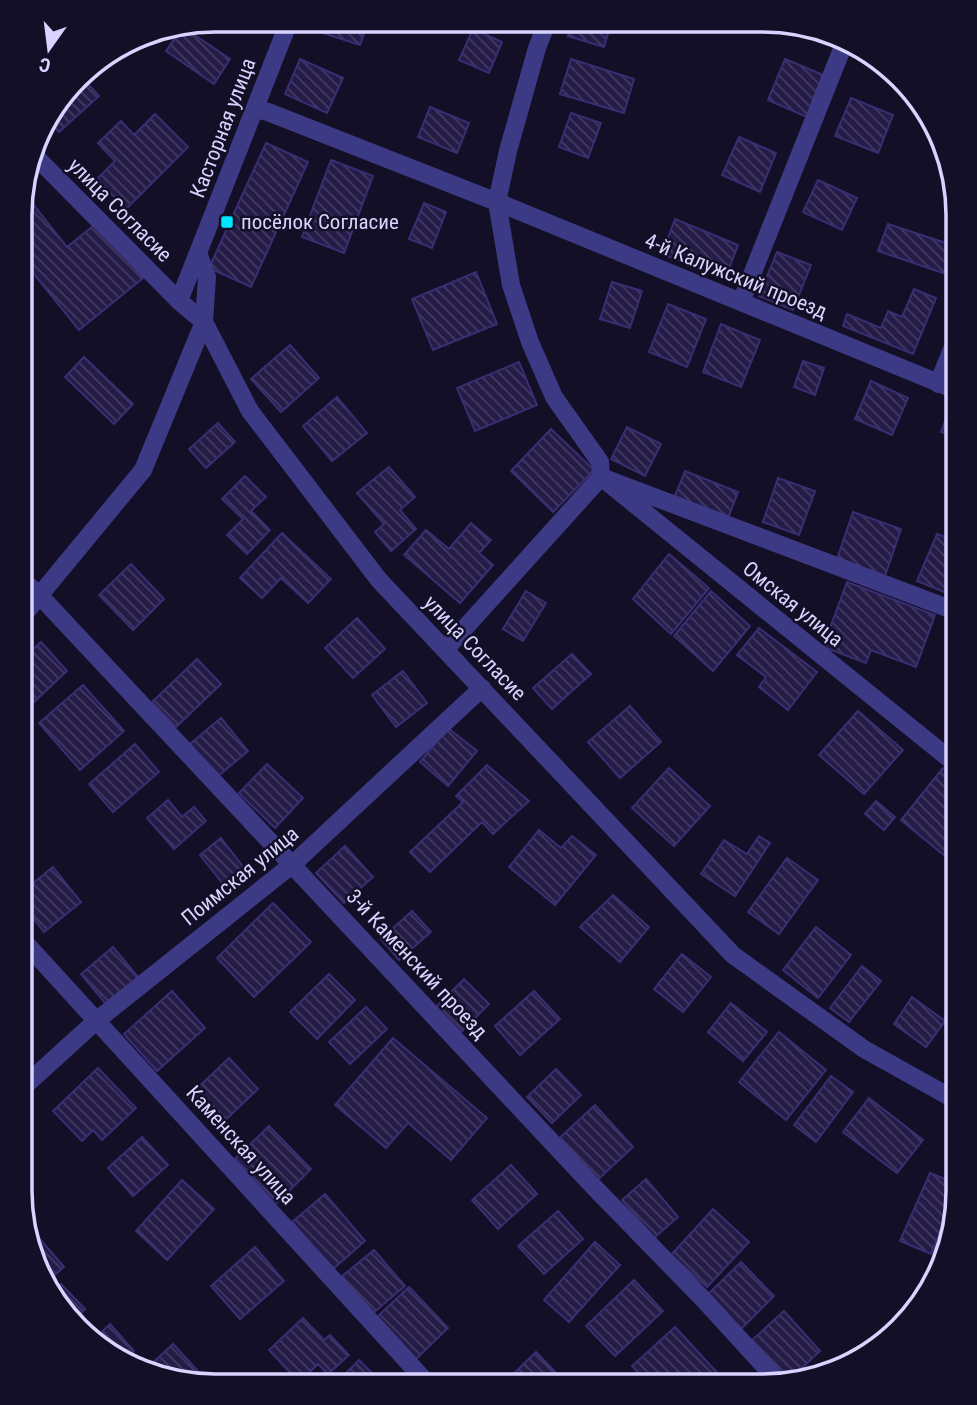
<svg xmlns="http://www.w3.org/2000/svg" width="977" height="1405" font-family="'Roboto Condensed',sans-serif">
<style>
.building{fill:url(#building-back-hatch);stroke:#3b2d73;stroke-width:2}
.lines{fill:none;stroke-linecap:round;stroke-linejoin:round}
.minor{stroke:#3d3a85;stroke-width:18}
.poi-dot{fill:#00e5ff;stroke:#130f26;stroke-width:2.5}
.labels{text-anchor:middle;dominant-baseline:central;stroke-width:5;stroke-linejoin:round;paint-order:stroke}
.street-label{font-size:21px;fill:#d9d4ff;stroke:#130f26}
.poi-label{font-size:21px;fill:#d9d4ff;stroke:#130f26;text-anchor:start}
.rim{fill:none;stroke:#d9d4ff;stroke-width:3.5}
</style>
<defs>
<pattern id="building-back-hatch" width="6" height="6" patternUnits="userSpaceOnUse" patternTransform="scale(1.75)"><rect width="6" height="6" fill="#241b47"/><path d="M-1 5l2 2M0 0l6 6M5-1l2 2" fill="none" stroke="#433b63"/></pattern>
</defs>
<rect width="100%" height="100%" fill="#130f26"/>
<path class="building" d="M314,20h55l-9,25 -49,-16z
M573,20h39l-8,27 -36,-11z
M183,27l47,32 -16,25 -48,-33z
M473,29l29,13 -13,31 -30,-13z
M300,59l43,19 -16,35 -42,-19z
M571,59l63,20 -10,34 -64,-19z
M785,59l41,17 -17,42 -41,-18z
M80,75l19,21 -40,36 -13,-15z
M851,98l42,17 -15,38 -43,-17z
M430,107l39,16 -12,30 -39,-16z
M571,113l30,10 -13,35 -29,-11z
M155,114l33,33 -62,62 -29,-30 18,-18 -17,-18 23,-22 13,14z
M739,137l37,16 -16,39 -38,-17z
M266,143l42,19 -57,125 -42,-19z
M331,160l42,16 -29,77 -42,-16z
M947,170l4,15 -8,-3z
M818,180l39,18 -15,32 -39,-18z
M21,189l46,58 31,-25 45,56 -64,52 -58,-72z
M424,203l22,9 -14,36 -23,-9z
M675,219l63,26 -13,34 -63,-25z
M888,224l70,23v31l-80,-27z
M777,252l34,13 -18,45 -34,-14z
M476,272l21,52 -64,26 -21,-51z
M612,282l30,9 -12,37 -30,-9z
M914,289l22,9 -23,56 -70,-28 4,-12 34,14 7,-17 14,6z
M668,304l38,15 -19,48 -38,-15z
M721,324l39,16 -19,47 -38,-15z
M290,345l29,33 -38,34 -30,-33z
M84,357l49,47 -19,20 -49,-47z
M803,361l21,7 -9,27 -21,-8z
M519,362l18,43 -62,26 -18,-43z
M871,381l37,17 -16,37 -37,-16z
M337,397l30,36 -35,28 -29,-35z
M949,411l9,3v24l-17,-6z
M218,423l17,19 -29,26 -17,-19z
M627,427l34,17 -16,32 -34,-17z
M551,429l43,41 -41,42 -42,-41z
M389,467l26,30 -15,13 16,19 -25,22 -16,-19 9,-8 -27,-31z
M685,471l53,21 -10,26 -53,-22z
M245,476l21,21 -15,14 19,19 -23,24 -20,-19 16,-16 -21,-20z
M778,478l37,13 -16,44 -36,-13z
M853,512l48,17 -16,47 -48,-17z
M471,523l20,17 -12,13 14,12 -33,38 -56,-48 22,-25 23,19z
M282,533l49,46 -23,24 -27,-25 -19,20 -22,-20z
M937,534l21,8v45l-4,9 -37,-15z
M669,554l40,34 -38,46 -38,-35z
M131,564l33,35 -31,31 -34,-35z
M847,582l88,33 -19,52 -45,-17 -5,13 -43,-16z
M526,591l20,12 -23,38 -20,-12z
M711,591l39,35 -37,45 -39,-35z
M357,618l28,31 -32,29 -28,-30z
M759,628l58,44 -29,38 -29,-23 7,-10 -29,-22z
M41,642l26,29 -33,31 -14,-15v-26z
M572,654l19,20 -39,35 -19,-21z
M197,659l24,25 -45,43 -24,-25z
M403,671l24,32 -31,24 -24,-32z
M83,685l41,46 -44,39 -41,-47z
M630,706l31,36 -41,36 -32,-36z
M858,711l45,39 -39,44 -45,-39z
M221,718l27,33 -31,26 -27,-33z
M448,728l29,23 -29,35 -28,-24z
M135,744l24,28 -46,40 -24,-28z
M267,764l36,34 -28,30 -36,-35z
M487,765l42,36 -36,33 -11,-12 -52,50 -20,-20 53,-50 -7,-6z
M669,768l41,38 -36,40 -42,-38z
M943,768l14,12v86l-56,-46z
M168,800l14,17 12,-10 12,14 -32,28 -27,-31z
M876,801l19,16 -11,13 -19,-16z
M539,830l22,18 11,-12 24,19 -41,50 -46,-38z
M759,836l11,7 -35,53 -34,-22 23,-34 23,14z
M221,838l27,35 -21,16 -27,-34z
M345,846l28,31 -29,26 -28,-30z
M787,858l31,22 -39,54 -31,-22z
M53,867l28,35 -37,30 -24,-31v-7z
M613,895l36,32 -29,35 -40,-35z
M273,903l38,39 -57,55 -37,-39z
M412,911l19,21 -32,28 -18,-21z
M816,927l35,28 -33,43 -35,-28z
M113,947l25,30 -32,27 -25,-30z
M682,954l29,23 -28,35 -29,-23z
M862,966l19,15 -32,41 -19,-14z
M329,974l26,26 -38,39 -27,-27z
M464,979l25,25 -28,28 -25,-25z
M172,991l33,37 -48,43 -33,-37z
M534,991l26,28 -40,36 -25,-29z
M912,997l33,24 -19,26 -32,-23z
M731,1003l36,29 -24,29 -35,-29z
M20,1005l7,7 -7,7z
M366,1007l21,22 -37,35 -21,-22z
M779,1032l47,38 -40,50 -47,-38z
M393,1038l94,80 -36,42 -43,-37 -22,25 -51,-43z
M229,1058l29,31 -41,39 -29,-31z
M98,1068l38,40 -34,32 -9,-10 -11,11 -29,-30z
M556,1069l25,26 -29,28 -25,-26z
M831,1076l22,16 -37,50 -22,-17z
M869,1098l54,42 -26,33 -54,-41z
M595,1105l38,42 -41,38 -38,-42z
M269,1126l42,43 -34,34 -42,-44z
M142,1137l26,28 -35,31 -25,-28z
M511,1165l26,29 -39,35 -26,-29z
M930,1173l27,11v8l-26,62 -31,-13z
M646,1179l32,38 -24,21 -32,-38z
M182,1180l32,29 -47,51 -31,-29z
M325,1194l40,47 -32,28 -41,-47z
M713,1209l36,33 -42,45 -36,-32z
M558,1211l25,28 -39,35 -26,-28z
M27,1224l37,43 -19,16 -6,-6z
M595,1242l25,23 -51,57 -25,-22z
M255,1247l29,34 -44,38 -29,-33z
M374,1250l31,36 -33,28 -31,-37z
M741,1262l33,34 -37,37 -34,-34z
M634,1280l29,31 -48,45 -29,-30z
M61,1284l24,25 -9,9 -23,-26z
M409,1287l39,41 -32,31 -39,-42z
M784,1311l36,40 -31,29h-3l-36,-38z
M303,1318l21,22 6,-5 19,20 -21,19 -10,-10 -19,18 -30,-32z
M110,1324l24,27 -9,9 -19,-7 -12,-14z
M675,1327l51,55 -3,4 -73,-1 -18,-19z
M173,1344l37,40h-21l-42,-16z
M536,1352l32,33h-66z
M359,1360l16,16 -8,9h-33z"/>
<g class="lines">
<path class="minor" d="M548,20l-11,28 -29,103 -11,51 14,83 19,57 24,55 46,65 1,15 356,288
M255,109l13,3 229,90 461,189
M33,154l146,147 25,21 46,89 129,169 354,375 131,94 93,52
M179,301l111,-282
M741,302l103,-258
M938,384l20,-50
M20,578l20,18 552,589 111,114 76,83
M20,619l123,-149 61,-148 3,-45 -9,-24
M445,650l156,-173 357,135
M20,937l409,448
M19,1091l77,-70 197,-157 189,-176"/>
</g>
<rect class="poi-dot" x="220" y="215" width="14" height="14" rx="3.5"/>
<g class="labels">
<g class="street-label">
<text transform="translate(223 128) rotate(-69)">Касторная улица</text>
<text transform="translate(120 210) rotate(45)">улица Согласие</text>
<text transform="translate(736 276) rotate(22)">4-й Калужский проезд</text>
<text transform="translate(793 604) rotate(39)">Омская улица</text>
<text transform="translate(475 648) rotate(46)">улица Согласие</text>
<text transform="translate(240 876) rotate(-39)">Поимская улица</text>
<text transform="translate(417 964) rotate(47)">3-й Каменский проезд</text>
<text transform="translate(241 1145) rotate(48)">Каменская улица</text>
</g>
<g class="poi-label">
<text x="241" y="222">посёлок Согласие</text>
</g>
</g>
<path d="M0 0H977V1405H0ZM215 32H763A183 183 0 0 1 946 215V1191A183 183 0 0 1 763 1374H215A183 183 0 0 1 32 1191V215A183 183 0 0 1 215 32Z" fill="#130f26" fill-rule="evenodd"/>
<path class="rim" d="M215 32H763A183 183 0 0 1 946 215V1191A183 183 0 0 1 763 1374H215A183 183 0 0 1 32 1191V215A183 183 0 0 1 215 32Z"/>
<g transform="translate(49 49) rotate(194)" stroke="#130f26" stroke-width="5" paint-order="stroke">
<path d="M0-5L12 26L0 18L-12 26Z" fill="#d9d4ff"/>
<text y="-10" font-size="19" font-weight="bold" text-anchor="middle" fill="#d9d4ff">С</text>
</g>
</svg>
